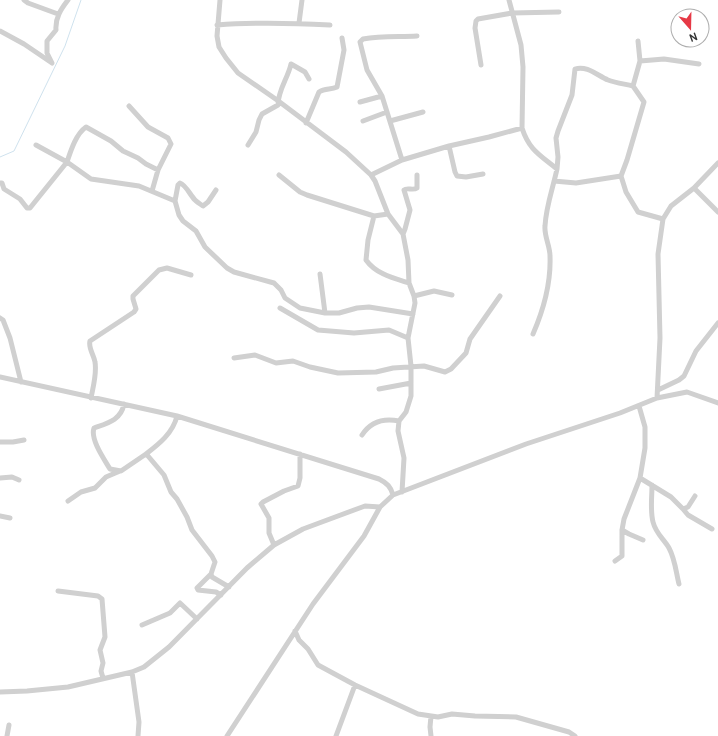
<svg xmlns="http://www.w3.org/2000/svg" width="718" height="736" font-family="Overpass,sans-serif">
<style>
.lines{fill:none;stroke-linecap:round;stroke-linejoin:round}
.stream{stroke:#cfe2ee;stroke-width:1}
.minor{stroke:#d0d0d0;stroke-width:5}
</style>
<rect width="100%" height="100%" fill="#fff"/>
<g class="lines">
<path class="stream" d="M0,157l14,-6 51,-105 16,-46"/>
<path class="minor" d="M24,0l4,3 30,11
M220,0l-3,36 2,11 7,11 12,15 39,27 69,52 25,23 4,6 13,33 15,20 5,26 1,23 5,13 1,7 -7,35 3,28v30l-5,16 -7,9 -1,10 6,27 -2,34
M509,0l12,45 2,22 -1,61
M299,23l3,-23
M217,25c38,-3 75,-2 113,0
M0,31l24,13 28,19 -5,-10v-12l9,-11c-1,-12 5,-21 12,-30
M638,41l2,20
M481,65l-6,-37 1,-7 2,-2 34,-6 47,-1
M633,86l7,-25 24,-2 35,5
M360,102l22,-6
M129,106l19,21 20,11 3,6 -13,26 -12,-6 -8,-6 -15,-7 -12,-10 -25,-14c-10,7 -15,23 -19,35l24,17 48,7 36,15
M363,121l24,-9
M390,121l33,-9
M306,123l13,-31c6,-4 12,-2 18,-5l7,-37 -2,-12
M248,145l8,-13 3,-12 3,-6 16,-9c0,-15 10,-27 13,-41l14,8 4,7
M449,146l6,26 2,4 9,1 17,-3
M402,160l-20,-64 -15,-26 -7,-28 3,-3c18,-3 35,-2 54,-3
M279,175l21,17 7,3 67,21
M371,175l31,-15 47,-14 40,-9 33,-9c7,22 18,27 35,41 -4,19 -11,37 -12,57 -1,10 5,20 5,30 1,26 -7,55 -17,78
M621,176l5,16 12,20 25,7
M554,181l22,2 45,-7 6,-16 17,-58 -11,-16c-8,-2 -17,-3 -25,-6 -10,-4 -21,-15 -33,-11l-3,26 -14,36 -2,7 2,19 -1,12
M0,183h2l2,6 16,10 7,9h3l4,-5 33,-41 -31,-17
M694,188l24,24
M216,190l-8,12 -5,4c-3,-2 -6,-4 -8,-6 -5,-5 -9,-15 -15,-17l-2,2 -3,16 4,14 4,6 13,10 9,16 22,21 7,4 40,11 7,7 4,8 15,10 25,5h14l18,-5 12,-1 44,7
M152,191l6,-21
M388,214l-14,2 -6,24 -2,20c10,14 27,18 43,23
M403,234l2,-5 5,-19 -6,-20c3,-3 9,1 13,-2v-13
M320,274l5,39
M414,296l20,-5 18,4
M280,308l38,22 36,3 35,-3 19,8
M0,318l3,2 7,18 11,44
M234,358l21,-3 21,8 17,-2 17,6 28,6 38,-1 17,-4 31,-2 21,6 6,-3 15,-16 4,-14 30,-43
M0,377l177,39 202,63c8,4 12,8 14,16
M379,389l32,-6
M658,390l21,-10 5,-4 12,-25 22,-28
M91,398c2,-11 6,-24 4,-36 -1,-7 -7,-14 -5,-21l44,-29 2,-3 -3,-10v-3l26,-26 8,-2 24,7
M657,398l3,-60 -2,-84 5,-35 8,-13 23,-18 24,-25
M124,404c-3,16 -16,19 -30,24 -4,11 10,31 16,41l11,2 25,-17 2,2 16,19 7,17 6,7 10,18 5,13 20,26 3,6 -4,12 1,3 17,10
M639,406l6,21v21l-5,30 31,19 12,12 5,-2 7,-11
M362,435c9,-14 22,-17 37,-14
M0,442h13l11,-2
M146,454c13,-10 27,-21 31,-38
M0,478l12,-1 7,3
M652,485c0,12 -2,25 1,37 3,12 11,17 16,26 6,11 7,24 10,36
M68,501l13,-9 14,-4 11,-11 14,-6
M683,509l5,6 24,14
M0,516l10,2
M622,530l7,4 14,6
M274,545l-5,-12v-15l-8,-14 2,-2 21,-11 14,-5 2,-8v-24
M615,561l7,-5v-26l2,-11 16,-41
M211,574l-14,14 1,2 18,2 5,3
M58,591l40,5 4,3 3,38 -5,13 3,13 -2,8 2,7
M142,625l28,-12 10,-10 17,16
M295,631l4,9 9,9 10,16 37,20 63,29 20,3 14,-3 23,2 41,1 53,15 6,4
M132,672l7,50 -1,14
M0,692l27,-1 41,-4 64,-15 12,-5 25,-20 78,-79 27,-23 29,-16 62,-23 15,1
M7,736l2,-11
M227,736l86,-132 51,-68 16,-29 13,-12 133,-51 94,-31 37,-15 30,-6 31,11
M336,736l19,-51
M431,736l-1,-9 1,-11"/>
</g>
<g transform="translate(690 28) rotate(160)"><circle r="19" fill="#ffffff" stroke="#adadad"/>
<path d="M0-3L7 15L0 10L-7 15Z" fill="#e63946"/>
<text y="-6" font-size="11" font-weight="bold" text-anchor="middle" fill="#333333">N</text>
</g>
</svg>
